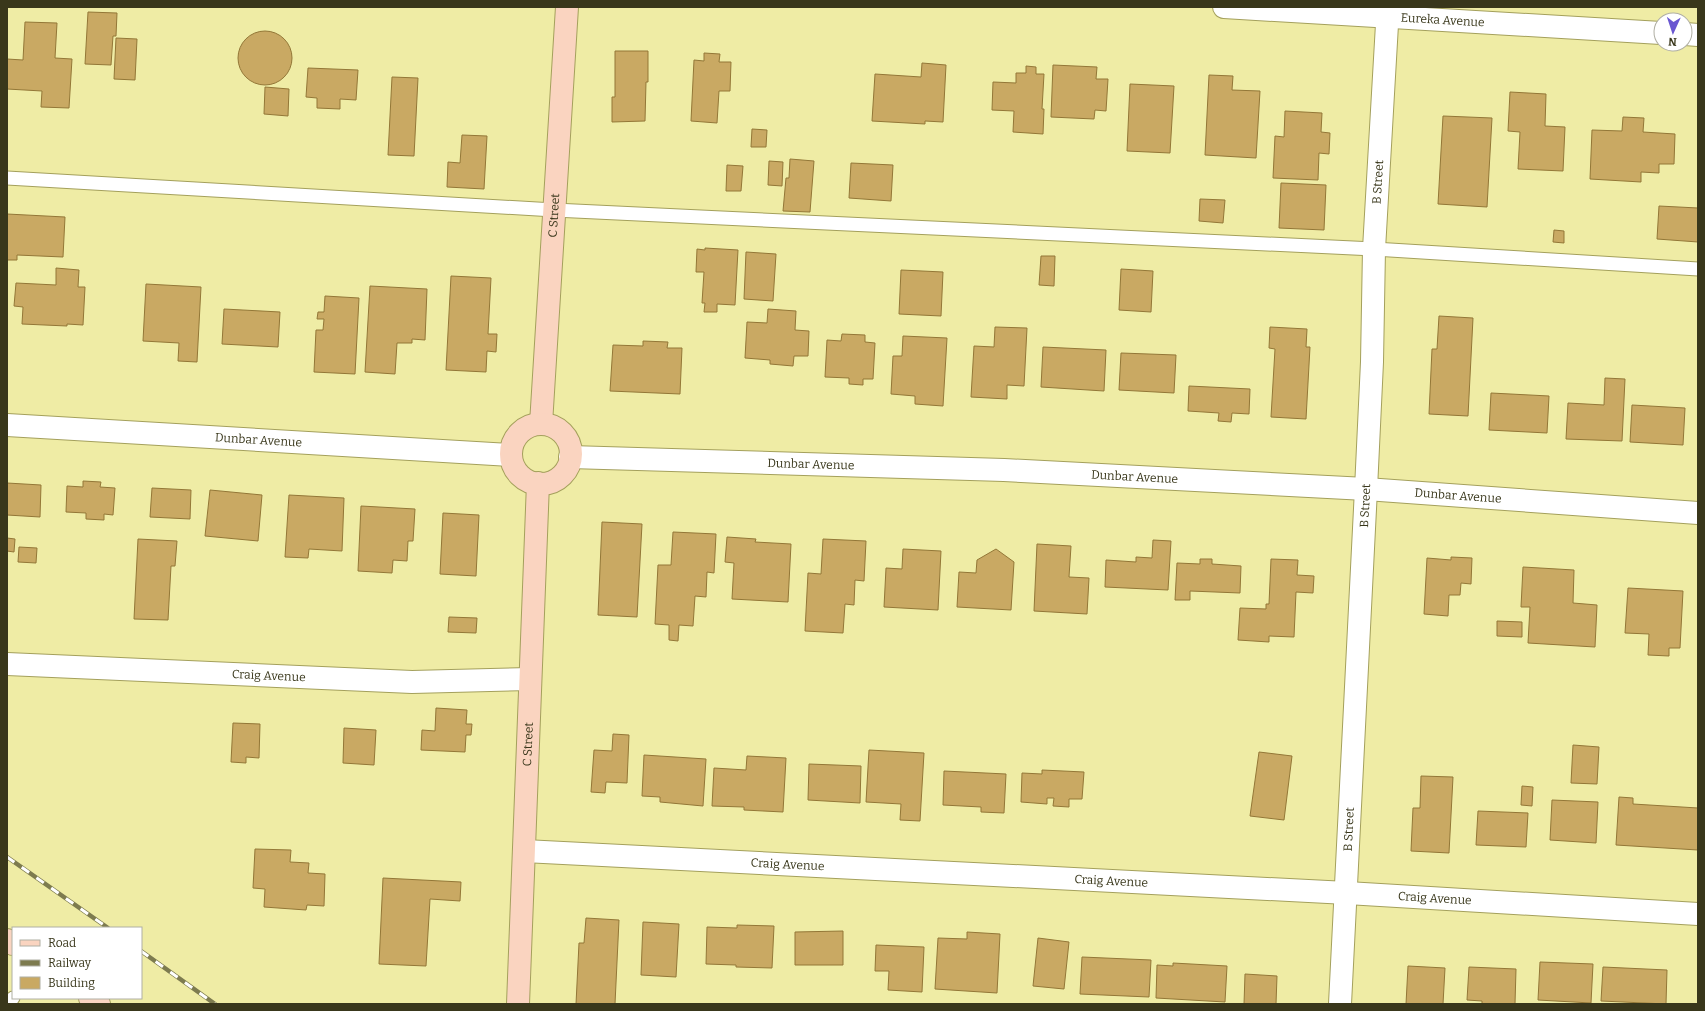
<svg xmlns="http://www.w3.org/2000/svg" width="1705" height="1011" font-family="Bitter,serif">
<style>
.building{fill:#c9a963;stroke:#937737}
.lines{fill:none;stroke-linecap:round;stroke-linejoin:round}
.lane-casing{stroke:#a4a05c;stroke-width:15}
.street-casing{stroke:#a4a05c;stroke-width:24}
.secondary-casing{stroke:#a4a05c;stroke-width:24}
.lane{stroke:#fff;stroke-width:13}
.street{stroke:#fff;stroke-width:22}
.secondary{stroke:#fad4c0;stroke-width:22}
.rail-casing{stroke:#7d7b4f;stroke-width:4.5}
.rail{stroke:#fff;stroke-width:3;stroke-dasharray:9;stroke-linecap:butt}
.labels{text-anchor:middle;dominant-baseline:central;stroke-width:3;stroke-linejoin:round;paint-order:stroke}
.street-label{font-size:12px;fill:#39371b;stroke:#fff}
</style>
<rect width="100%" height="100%" fill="#efeca5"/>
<path class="building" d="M88,12l29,1 -1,23h-3l-2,29 -26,-1z
M25,22l32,1 -2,35 17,1 -3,49 -28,-1 1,-16 -35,-2v-30l16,1z
M238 58a27 27 0 1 1 54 0a27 27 0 1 1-54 0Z
M116,38l21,1 -2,41 -21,-1z
M615,51h33v31h-2l-1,39 -33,1v-25h3z
M704,53l16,1 -1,8h12l-1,29h-11l-2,32 -26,-2 3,-61 10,1z
M922,63l24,2 -3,57 -18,-1v3l-53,-3 3,-47 46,3z
M1053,65l44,2 -1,12h12l-2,32 -11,-1 -1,9 -43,-2z
M1026,66l10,1v7h8l-2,35h2l-1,25 -30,-2 1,-21 -22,-1 1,-28 23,1v-10h10z
M308,68l50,2 -2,30 -16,-1v10l-23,-1v-10l-11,-1z
M1209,75l24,1 -1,14 28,1 -4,67 -51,-3z
M392,77l26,1 -4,78 -26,-1z
M1130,84l44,2 -4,67 -43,-2z
M265,87l24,2 -1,27 -24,-2z
M1510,92l36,2 -1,32 20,1 -2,44 -45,-2 2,-37 -12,-1z
M1285,111l37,2 -1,19 9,1 -1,21 -10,-1 -1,27 -45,-2 2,-42 9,1z
M1443,116l49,2 -5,89 -49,-3z
M1623,117l21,1 -1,14 32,2 -1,30h-15v9l-18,-1v10l-51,-3 2,-49 30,1z
M752,129l15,1 -1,17h-15z
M462,135l25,1 -3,53 -37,-2 1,-25 12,1z
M790,159l24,2 -4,51 -27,-1 3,-33h3z
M769,161l14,1 -1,24 -14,-1z
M851,163l42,2 -2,36 -42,-3z
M727,165l16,1 -2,25h-15z
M1281,183l45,2 -2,45 -45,-2z
M1200,199l25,1 -2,23 -24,-2z
M1659,206l39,2v34l-41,-3z
M7,214l58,3 -2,40 -46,-2v5h-10z
M1554,230l10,1v12l-11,-1z
M705,248l33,2 -3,55 -18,-1v8h-13l1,-9h-3l2,-31h-8l1,-23 8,1z
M746,252l30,2 -3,47 -29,-2z
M1041,256h14l-1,30 -15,-1z
M56,268l23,2 -1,17h7l-2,38 -16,-1v2l-45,-2 1,-17 -9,-1 2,-23 40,2z
M1121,269l32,2 -2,41 -32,-2z
M901,270l42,2 -2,44 -42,-2z
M451,276l40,2 -3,56h9l-1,18 -9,-1 -1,21 -40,-2z
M146,284l55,3 -4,75 -19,-1 1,-18 -36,-2z
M370,286l57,3 -2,51 -13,-1v4h-15l-2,31 -30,-2z
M325,296l34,2 -4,76 -41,-2 2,-42h7l1,-11h-7l1,-7h6z
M224,309l56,3 -2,35 -56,-3z
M768,309l28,2 -1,19 14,1 -1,25h-14l-1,10 -23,-2v-4l-25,-2 2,-36 20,1z
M1439,316l34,2 -5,98 -39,-2 3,-65h5z
M995,327l32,1 -3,58 -17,-1v14l-36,-2 3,-51 20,1z
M1270,327l37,2 -1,18h4l-4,72 -35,-2 4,-68 -6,-1z
M842,334l23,1v7l10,1 -2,36h-10v6l-14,-1v-6l-24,-1 2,-37 14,1z
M903,336l44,2 -4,68 -28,-2v-8l-24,-2 2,-38h9z
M643,341l25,1 -1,6h15l-2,46 -70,-3 3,-46 30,1z
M1043,347l63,3 -2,41 -63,-4z
M1121,353l55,2 -2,38 -55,-3z
M1605,378l20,1 -3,62 -56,-2 2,-36 36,2z
M1189,386l61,3 -1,25 -17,-1 -1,9 -13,-1 1,-8 -31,-2z
M1491,393l58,3 -2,37 -58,-3z
M1632,405l53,3 -2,37 -53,-3z
M83,481l18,1 -1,5 15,1 -2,27 -9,-1v6l-18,-1v-6l-20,-1 1,-26 16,1z
M7,483l34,2 -1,32 -33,-2z
M152,488l39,2 -1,29 -40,-2z
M210,490l52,5 -4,46 -53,-5z
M289,495l55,3 -2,53 -33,-2 -1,9 -23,-1z
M361,506l54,3 -2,32h-5l-1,20 -14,-1 -1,13 -34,-2z
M443,513l36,2 -3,61 -36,-2z
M602,522l40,2 -5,93 -39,-2z
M673,532l43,2 -2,39 -7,-1 -1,25 -11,-1 -2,30 -14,-1 -1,16 -9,-1v-15l-14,-1 3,-59h13z
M727,537l29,2 -1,3 36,2 -3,58 -56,-3 2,-36 -9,-1z
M7,538l8,1 -1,13 -7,-1z
M138,539l39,2 -2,25h-4l-3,54 -34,-1z
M823,539l43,2 -2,40 -9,-1 -1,25 -9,-1 -2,29 -38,-2 3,-58 13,1z
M1153,540l18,1 -3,49 -63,-3 1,-27 30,2v-5l16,1z
M1037,544l34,2 -2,31 20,1 -2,36 -53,-3z
M19,547l18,1 -1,15 -18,-1z
M903,549l38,2 -3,59 -54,-3 2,-39 16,1z
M996,549l18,13 -3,48 -54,-3 2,-35 17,1 1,-13z
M1451,557l21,1 -1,26 -10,-1 -1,12h-11l-1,21 -24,-2 3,-56 24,2z
M1200,559h12v5l29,2 -1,27 -50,-2v9h-15l2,-37 23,1z
M1271,559l27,1 -1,15 17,1 -1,17 -17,-1 -2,45 -25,-1v6l-31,-2 2,-32 26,1v-5h3z
M1523,567l51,3 -1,33 24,2 -2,42 -67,-4 2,-36h-9z
M1628,588l55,3 -3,57h-11v8l-21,-1 1,-21 -24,-1z
M449,617l28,1 -1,15 -28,-1z
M1497,621l25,1v15l-25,-1z
M436,708l31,2 -1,14h6l-1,11h-5l-1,17 -44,-2 1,-20 13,1z
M233,723l27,1 -1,34 -13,-1v6l-15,-1z
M344,728l32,2 -2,35 -31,-2z
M613,734l16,1 -2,48 -21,-1 -1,11 -14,-1 3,-42 18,1z
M1573,745l26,2 -2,37 -26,-1z
M869,750l55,3 -4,68 -20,-1 1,-16 -35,-2z
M1259,752l33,4 -8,64 -34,-4z
M644,755l62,4 -3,47 -43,-4v-5l-18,-1z
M747,756l39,2 -3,54 -39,-2v-3l-32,-1 2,-38 32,2z
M809,764l52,2 -1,37 -52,-3z
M1042,770l42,2 -2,27h-13v8l-16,-1 1,-8h-7v6l-26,-2 1,-29 20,1z
M944,771l62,3 -2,39 -23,-1v-5l-38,-2z
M1421,776l32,1 -4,76 -38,-2 2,-43h7z
M1522,786l11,1 -1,19 -11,-1z
M1619,797l14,1v6l65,4v42l-82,-5z
M1552,800l46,2 -2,41 -46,-3z
M1478,811l50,2 -2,34 -50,-2z
M255,849l36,1 -1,12 19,1 -1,10 17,1 -1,32 -17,-1 -1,5 -42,-3 1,-18 -12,-1z
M383,878l78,4 -1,19 -30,-2 -4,67 -47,-2z
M586,918l33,2 -4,84h-39l3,-61h5z
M643,922l36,2 -3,53 -35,-2z
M737,925l37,1 -2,42 -36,-1v-2l-30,-1 1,-37 30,1z
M843,931v34h-48v-33z
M967,932l33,2 -3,59 -62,-4 3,-51 29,1z
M1038,938l31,4 -5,47 -31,-3z
M876,945l48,2 -2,45 -34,-2 1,-19h-14z
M1082,957l69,3 -2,37 -69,-3z
M1540,962l53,2 -2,39 -53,-3z
M1173,963l54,3 -2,36 -69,-4 1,-33 16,1z
M1408,966l37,2 -2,36h-37z
M1469,967l47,2 -1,35h-33v-3l-15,-1z
M1603,967l64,3 -1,34 -65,-3z
M1245,974l32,2 -1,28h-32z"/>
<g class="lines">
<defs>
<path id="lane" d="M7,178l547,32 820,39 324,20
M7,1004l6,-6"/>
<g id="street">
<path id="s1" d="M1224,7l437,26"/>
<path d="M1685,34l13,1"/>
<path id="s2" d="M7,425l504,30"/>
<path id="s3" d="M570,457l434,13 362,19 332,24"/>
<path id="s4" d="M7,664l405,18 118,-3"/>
<path id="s5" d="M524,851l823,42 351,21"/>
<path id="s6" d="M1340,1004l26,-515 6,-127 2,-113 14,-242"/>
</g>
<g id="secondary">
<path id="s7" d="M541,424l26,-417"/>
<circle cx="541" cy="454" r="30"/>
<path d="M7,940l6,4"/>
<path d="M90,998l9,6"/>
<path id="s8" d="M518,1004l20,-521"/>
</g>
</defs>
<use href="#lane" class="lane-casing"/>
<use href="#street" class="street-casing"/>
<use href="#secondary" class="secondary-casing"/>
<use href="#lane" class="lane"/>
<use href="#street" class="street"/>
<use href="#secondary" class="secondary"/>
<defs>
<path id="rail" d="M7,857l101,71
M141,951l74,53"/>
</defs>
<use href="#rail" class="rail-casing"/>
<use href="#rail" class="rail"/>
</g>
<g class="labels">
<g class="street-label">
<text stroke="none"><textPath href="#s1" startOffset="219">Eureka Avenue</textPath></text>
<text stroke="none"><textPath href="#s6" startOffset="823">B Street</textPath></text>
<text stroke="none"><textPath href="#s7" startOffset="209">C Street</textPath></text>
<text stroke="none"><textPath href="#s2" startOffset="252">Dunbar Avenue</textPath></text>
<text stroke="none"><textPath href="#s3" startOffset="241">Dunbar Avenue</textPath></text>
<text stroke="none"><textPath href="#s3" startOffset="565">Dunbar Avenue</textPath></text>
<text stroke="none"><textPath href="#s3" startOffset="889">Dunbar Avenue</textPath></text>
<text stroke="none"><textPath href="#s6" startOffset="499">B Street</textPath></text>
<text stroke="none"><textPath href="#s4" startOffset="262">Craig Avenue</textPath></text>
<text stroke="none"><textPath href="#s8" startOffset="260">C Street</textPath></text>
<text stroke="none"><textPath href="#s6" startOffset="175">B Street</textPath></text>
<text stroke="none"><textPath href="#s5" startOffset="264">Craig Avenue</textPath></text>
<text stroke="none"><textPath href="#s5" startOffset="588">Craig Avenue</textPath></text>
<text stroke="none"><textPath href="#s5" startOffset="912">Craig Avenue</textPath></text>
</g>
</g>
<rect width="1705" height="1011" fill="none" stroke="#39371b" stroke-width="16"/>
<rect x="12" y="927" width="130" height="72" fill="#ffffff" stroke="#b0afa4"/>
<rect x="20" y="940" width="20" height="6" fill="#fad4c0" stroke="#b0afa4"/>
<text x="48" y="947" font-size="12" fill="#39371b">Road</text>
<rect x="20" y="960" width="20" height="6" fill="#7d7b4f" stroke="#b0afa4"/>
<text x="48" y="967" font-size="12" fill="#39371b">Railway</text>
<rect x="20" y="977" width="20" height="12" fill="#c9a963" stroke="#b0afa4"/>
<text x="48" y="987" font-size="12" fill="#39371b">Building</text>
<g transform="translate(1673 32) rotate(183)"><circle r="19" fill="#ffffff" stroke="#b0afa4"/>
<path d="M0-3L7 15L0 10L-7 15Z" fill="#6a57d1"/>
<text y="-6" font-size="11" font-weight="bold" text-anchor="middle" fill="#39371b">N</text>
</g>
</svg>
